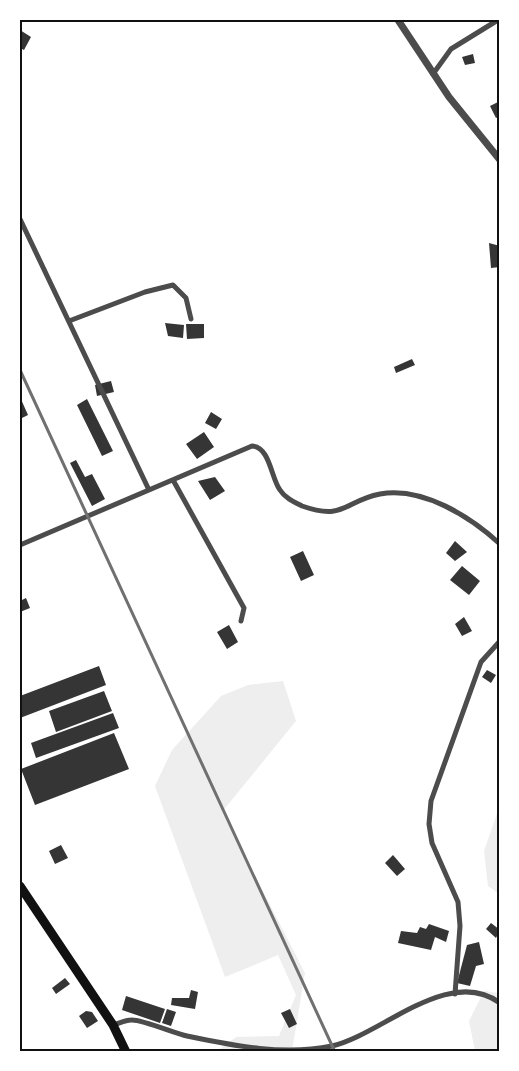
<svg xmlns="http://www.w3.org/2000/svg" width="519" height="1071" font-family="'Sofia Sans Condensed',sans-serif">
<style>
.green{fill:#eee}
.building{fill:#353535}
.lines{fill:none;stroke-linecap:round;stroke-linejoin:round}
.minor{stroke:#4c4c4c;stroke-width:5}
.tertiary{stroke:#4c4c4c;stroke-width:7}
.trunk{stroke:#111;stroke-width:9}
.rail{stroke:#707070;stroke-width:3}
.neatline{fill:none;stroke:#111;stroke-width:2}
</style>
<rect width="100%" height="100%" fill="#fff"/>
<path class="green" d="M283,681l13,40 -74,91 83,161 -13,78h-75l19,-14 43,-1 17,-41 -18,-40 -53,22 -70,-191 17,-36 49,-54 27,-11z
M499,808v86l-11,-8 -4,-35z
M484,991l15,2v58h-24l-6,-30z"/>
<path class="building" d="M20,30l11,7 -7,13 -4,-2z
M473,54l2,9 -10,2 -3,-8z
M500,101v15l-4,2 -6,-12z
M489,243l11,3v21l-9,1z
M165,323l19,2 -1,13 -15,-2z
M186,324h18v14l-17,1z
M412,359l3,6 -19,8 -2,-6z
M111,381l3,11 -17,4 -2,-11z
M20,397l8,18 -8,4z
M87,399l26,52 -11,5 -25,-51z
M211,412l11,7 -6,10 -11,-6z
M204,432l10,15 -17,12 -11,-15z
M76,460l9,17 7,-3 13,25 -13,7 -22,-43z
M215,477l10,14 -15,9 -12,-19z
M455,541l12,11 -12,9 -9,-8z
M303,551l11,24 -13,6 -11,-24z
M462,566l18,15 -11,14 -19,-15z
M26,598l4,10 -10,4v-11z
M464,617l8,14 -10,5 -7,-12z
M229,625l9,17 -11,7 -10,-17z
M99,666l7,19 -86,33v-22z
M487,670l9,5 -5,8 -9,-6z
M104,691l8,20 -56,21 -7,-21z
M113,713l6,15 -83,30 -5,-15z
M114,733l15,36 -94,36 -14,-36z
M61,845l7,13 -13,6 -6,-13z
M393,855l12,14 -8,7 -12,-13z
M491,923l9,7 -4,8 -10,-9z
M429,924l20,7 -3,11 -11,-5 -4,13 -33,-7 3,-12 16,2 3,-6 6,2z
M479,942l5,22 -8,2 -6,20 -13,-3 10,-38z
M65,978l5,6 -14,10 -4,-6z
M191,990l7,2 -3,17 -24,-4 1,-7h17z
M126,996l39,13 -5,14 -38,-13z
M167,1009l9,3 -5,14 -9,-3z
M290,1009l7,15 -8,4 -8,-15z
M86,1011l6,1 6,9 -11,7 -8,-12z"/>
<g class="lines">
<path class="minor" d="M433,74l18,-25 47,-29
M20,219l129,271
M69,321l76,-29 28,-7 13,13 5,21
M173,480l71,128 -3,13
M20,545l232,-99c18,1 19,32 28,44 5,8 14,12 22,16 43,15 42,-5 78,-12 42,-8 91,23 120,50
M455,994l5,-68 -2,-24 -26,-59 -3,-19 2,-23 50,-139 19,-21
M113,1025c5,-1 12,-5 18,-5 10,-1 43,13 56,16 48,10 97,20 145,10 49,-11 117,-81 168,-43"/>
<path class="tertiary" d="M398,20l51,77 51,63"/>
<path class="trunk" d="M20,886l93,139 13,27"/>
<path class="rail" d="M20,370l315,682"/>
</g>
<rect width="519" height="1071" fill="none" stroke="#ffffff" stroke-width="42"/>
<rect x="21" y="21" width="477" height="1029" class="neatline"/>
</svg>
